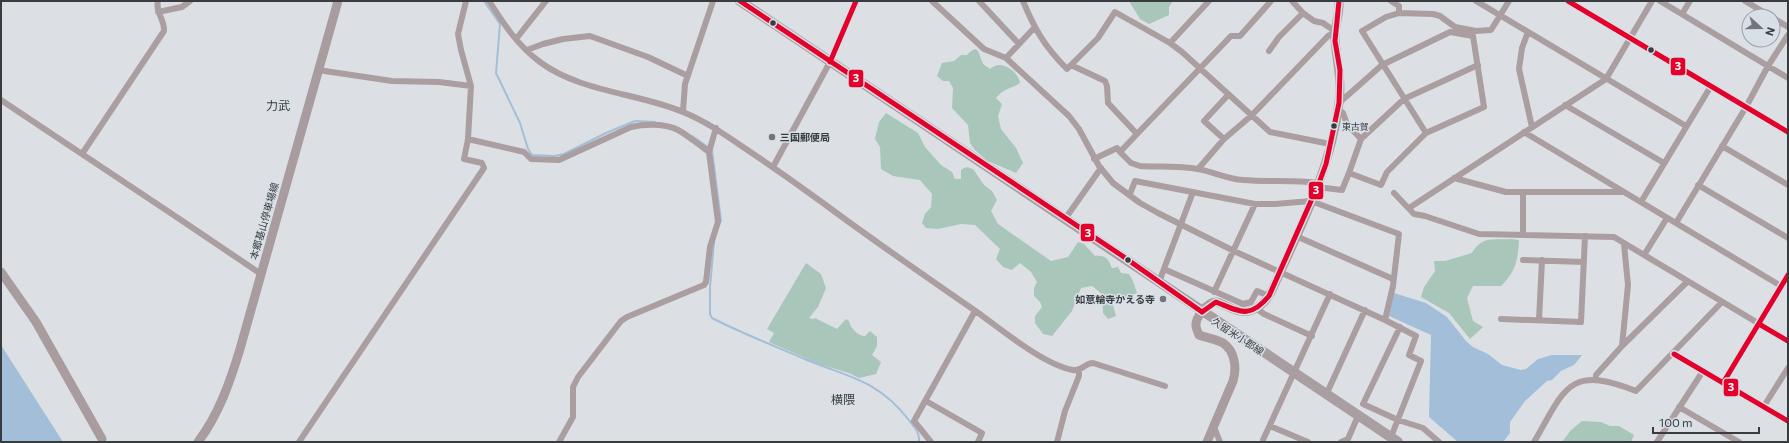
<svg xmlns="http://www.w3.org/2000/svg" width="1789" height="443" font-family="Commissioner,'Noto Sans JP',sans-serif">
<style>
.forest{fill:#a9c6ba}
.water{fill:#a3bed8}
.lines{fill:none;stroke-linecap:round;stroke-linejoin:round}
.stream{stroke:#a3bed8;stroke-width:2}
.street{stroke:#aa9ea0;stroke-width:6}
.secondary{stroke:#a99c9f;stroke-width:9}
.primary{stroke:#a99fa3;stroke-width:10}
.bus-1-casing{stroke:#d8e0e7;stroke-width:8}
.bus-1{stroke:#e4002b;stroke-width:5}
.bus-dot{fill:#393c3f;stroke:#d8e0e7;stroke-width:1.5}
.poi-dot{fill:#727579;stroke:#d8e0e7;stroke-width:1.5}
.labels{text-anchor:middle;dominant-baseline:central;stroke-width:3;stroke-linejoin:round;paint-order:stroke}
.bus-label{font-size:9px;fill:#393c3f;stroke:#d8e0e7;text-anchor:start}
.poi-label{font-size:10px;font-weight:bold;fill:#393c3f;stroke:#d8e0e7;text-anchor:start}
.street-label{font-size:10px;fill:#393c3f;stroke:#d8e0e7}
.quarter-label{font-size:12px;fill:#393c3f;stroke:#d8e0e7}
.line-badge{stroke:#d8e0e7;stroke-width:1.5}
.badge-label{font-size:11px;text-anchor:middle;font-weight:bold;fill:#fff}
</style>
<rect width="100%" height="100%" fill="#dce0e4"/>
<path class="forest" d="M1129,1h44l-4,6v8l-20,9 -9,-5z
M975,49l3,2 5,13 7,5c2,-2 6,-4 9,-4 9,0 20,9 21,18 -10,6 -17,6 -24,15l6,6 -4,12 3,13 15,19 7,15 -7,10 -28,-12 -13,-11 -5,-7 -2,-18 -16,-17 1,-20 -4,-7h-6l-6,-5 5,-13 12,-2 7,-6h6l4,-4z
M886,113l32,20 7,14 16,18 11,7 3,7h6v-9l5,-3 7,2 11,16 8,6 5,9 -6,11 7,13 53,37 17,-4 10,-15 6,2 11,12c10,-1 13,2 17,12l6,-1 3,6 8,1 4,7 4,12 -16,7 -7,-1 -1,6 3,11 -8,3 -5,-6 -1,-19 -10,-8 -11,2 -9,23 -20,25 -9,-2 -8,-11v-7l7,-9 -2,-5 -6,-6v-8l3,-6 -6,-10 -11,-9 -8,7 -9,-3 -7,-8 4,-10 -25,-24 -14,-1 -23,5 -12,-1 -4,-5 3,-9 6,-7 1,-13 -12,-14 -27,-4 -12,-7 -1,-22 -5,-8 4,-17z
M1511,239l8,1c-1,20 -3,31 -18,46h-28l-6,12 6,23 10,6 -13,12 -21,-26 -28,-16 3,-10 11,-16 -1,-10h11l27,-8c10,-17 20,-13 39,-14z
M806,263l15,11 5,14 -8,19 -9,11 4,1 2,-1 22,11 9,-10 3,2c1,7 9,15 16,15l5,-5 7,6v9l-5,9 9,7 -5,12 -17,4 -10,-5 -30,-9 -50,-22 5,-9 -7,-4z
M1582,421l19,1 9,4h9l15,9 -3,7h-69l9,-12z"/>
<path class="water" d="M1394,293l32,10 21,14 19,24 7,6 15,7 14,11 19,5 5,-1 12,-10 14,-4h30l-8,10 -13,6 -9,9 -5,1 -22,20 -15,21v11l-7,9h-45l-29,-25 2,-82 -42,-19z
M1,345l62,97h-62z"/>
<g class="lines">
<path class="stream" d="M484,1l16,23 -4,49 24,50 8,26 4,6 23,1 9,-2 42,-21 29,-12 20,1
M692,136l16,11
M712,150l9,71
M714,242l-4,45v27l2,4c31,16 63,28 95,42 41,17 71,20 101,59 6,8 12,13 11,23"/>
<path class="street" d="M489,1c14,22 29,45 51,61 40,30 98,31 143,50 22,9 41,22 60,35 27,18 54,37 80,56 51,38 102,73 154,109 25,18 67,53 96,58 8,2 12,-7 20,-7l72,23
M932,1l52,48 22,9 63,58 10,13 20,37 14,17 27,20 18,10 76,38 151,69
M979,1l40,43
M1023,1c12,29 22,46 44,68l31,-31 17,-26 55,31 12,9 88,80 60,12
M1292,1l11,12 11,8 9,2 13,9
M1391,1l8,5v7l34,1 7,2 15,11 21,4 15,-1 18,-29
M1476,1l210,125
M1568,1l220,131
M1660,1l128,77
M1745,1l25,15
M158,12l24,-5 8,-6
M1682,14l8,-13
M1773,18l15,9
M1528,32l-6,16 -3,21 13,58
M516,39l30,-38
M1170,43l39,-42
M527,50l16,-6 20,-5 27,-3 58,21 40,19
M1269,51l10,-14 24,-24
M1006,58l28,-30
M1071,65l34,16 2,5 1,17 29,31 94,-98h9l31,-35
M318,70l74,11 47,1 32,4
M1,100l180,120 80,54
M1339,103l43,-38 68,-33 23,4 11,71 -58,26
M1565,105l99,58
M1338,109l5,4 4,11 14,15 43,-40 74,-34
M683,111l2,-27 28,-83
M1524,132l257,154
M468,139l56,13 7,7 28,1 72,-33c13,-3 34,-4 47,3 11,6 21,15 31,22
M1224,139l-20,-18 24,-26
M1722,146l66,39
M1120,152l11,11 9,3c19,1 40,0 58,3 16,3 29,10 45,11 26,2 51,0 76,3
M82,154l82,-123c1,-11 -9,-19 -6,-30
M1094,159l23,-11 3,4 17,-18
M773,167l57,-105 26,-61
M1198,169l26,-30 27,-23 77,-80 8,-4
M1349,173l12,-34
M1454,178l52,14h118
M1698,185l90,53
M1317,187l25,3 7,-17 32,12 6,-13 39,-39 -64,-102 24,-14 13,-4
M1394,193l20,21 11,2 54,18 135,3 174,104
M1523,193v41
M1130,194l5,-13 120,23h20l36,-3 88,33 -6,52 -8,34 31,16 -7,19 12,6 -30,76
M1641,202l70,-116
M1409,208l197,-129 46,-78
M1065,219l36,-51
M1676,223l70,-116 22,-41 20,-31
M1296,236l97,43
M1644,255l23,-37
M1523,260l61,2
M1164,269l79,35 8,-2 6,-11 12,5
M1159,282l34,-90
M1214,292l41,-88
M1256,308l8,6 48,22
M1501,319l80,3 4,-86
M1539,320l3,-60
M1400,327l-37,77 35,16 25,8 16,14
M1622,346l65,-64
M1674,354l114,67
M1596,379v-4l26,-29 6,-61 -4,-41
M1723,383l65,-108
M1326,395l39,-85
M926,401l56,32 -4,9
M1764,406l24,-38
M1679,407l60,35
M1270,426l38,16
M1214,427l6,15
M1263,440l67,-146
M299,442l185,-274 -2,-5 -18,-4 4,-20 3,-53 -10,-36 -3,-16 8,-33
M559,442l14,-25v-30l5,-10 43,-56 6,-4 77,-32 2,-3 4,-35 8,-25 -9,-70 7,-24
M931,442l-17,-21 61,-110
M1057,442l8,-31 14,-35v-6
M1341,442l7,-3 10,-23
M1534,442c31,-53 34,-78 102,-51l86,-89
M1657,442l46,-71"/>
<path class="secondary" d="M1,272l35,50 66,117
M198,442c21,-28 32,-60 42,-93l98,-348
M1207,442l26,-61c4,-13 2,-30 -10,-38 -7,-4 -16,-5 -24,-8 -1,-3 -3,-6 -3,-9 -1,-8 11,-24 20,-24 5,1 12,5 17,7 18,8 33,-5 40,-21 27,-60 58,-119 66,-185 3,-22 -2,-41 -4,-63 -1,-13 5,-26 4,-39"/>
<path class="primary" d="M740,1l658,441"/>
<defs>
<path id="bus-1" d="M740,1l381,254 81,57
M1568,1l220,131
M830,62l26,-61
M1202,312l14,-10c23,9 33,18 53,-6l50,-113 7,-19 13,-61 1,-33 -5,-29 4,-40
M1759,324l29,17
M1674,354l114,67
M1723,383l65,-108"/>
</defs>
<use href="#bus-1" class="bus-1-casing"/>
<use href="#bus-1" class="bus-1"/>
</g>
<g class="bus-dot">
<circle cx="773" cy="23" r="3.5"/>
<circle cx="1651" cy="50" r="3.5"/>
<circle cx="1334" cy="126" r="3.5"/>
<circle cx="1128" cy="260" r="3.5"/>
</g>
<g class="poi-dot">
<circle cx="772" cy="137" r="4"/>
<circle cx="1163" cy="299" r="4"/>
</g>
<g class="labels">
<g class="bus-label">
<text x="1342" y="126">東古賀</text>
</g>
<g class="poi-label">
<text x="780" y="137">三国郵便局</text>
<text x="1155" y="299" text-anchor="end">如意輪寺かえる寺</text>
</g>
<g class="street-label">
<text transform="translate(264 221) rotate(-74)">本郷基山停車場線</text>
<text transform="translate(1238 336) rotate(33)">久留米小郡線</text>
</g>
<g class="quarter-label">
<text x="278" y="105">力武</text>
<text x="843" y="399">横隈</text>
</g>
</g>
<g class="line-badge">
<rect x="1670" y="57" width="16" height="19" rx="4" fill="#e4002b"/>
<rect x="848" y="69" width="16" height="19" rx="4" fill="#e4002b"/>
<rect x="1308" y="181" width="16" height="19" rx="4" fill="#e4002b"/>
<rect x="1080" y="223" width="15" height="19" rx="4" fill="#e4002b"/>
<rect x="1723" y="378" width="16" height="19" rx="4" fill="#e4002b"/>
</g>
<g class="badge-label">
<text x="1678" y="70">3</text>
<text x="856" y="82">3</text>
<text x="1316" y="194">3</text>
<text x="1088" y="237">3</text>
<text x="1731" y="391">3</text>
</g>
<rect width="1789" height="443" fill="none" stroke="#393c3f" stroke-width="4"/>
<g transform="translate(1761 28) rotate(111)"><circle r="19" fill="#d8e0e7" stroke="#989ea4"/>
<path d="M0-3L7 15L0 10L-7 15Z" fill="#727579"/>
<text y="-6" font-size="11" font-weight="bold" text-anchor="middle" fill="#393c3f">N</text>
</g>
<path d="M1653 427v6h106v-6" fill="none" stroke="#393c3f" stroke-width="2"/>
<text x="1659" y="427" font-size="12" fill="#393c3f" stroke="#d8e0e7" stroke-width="3" paint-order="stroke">100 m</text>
</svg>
